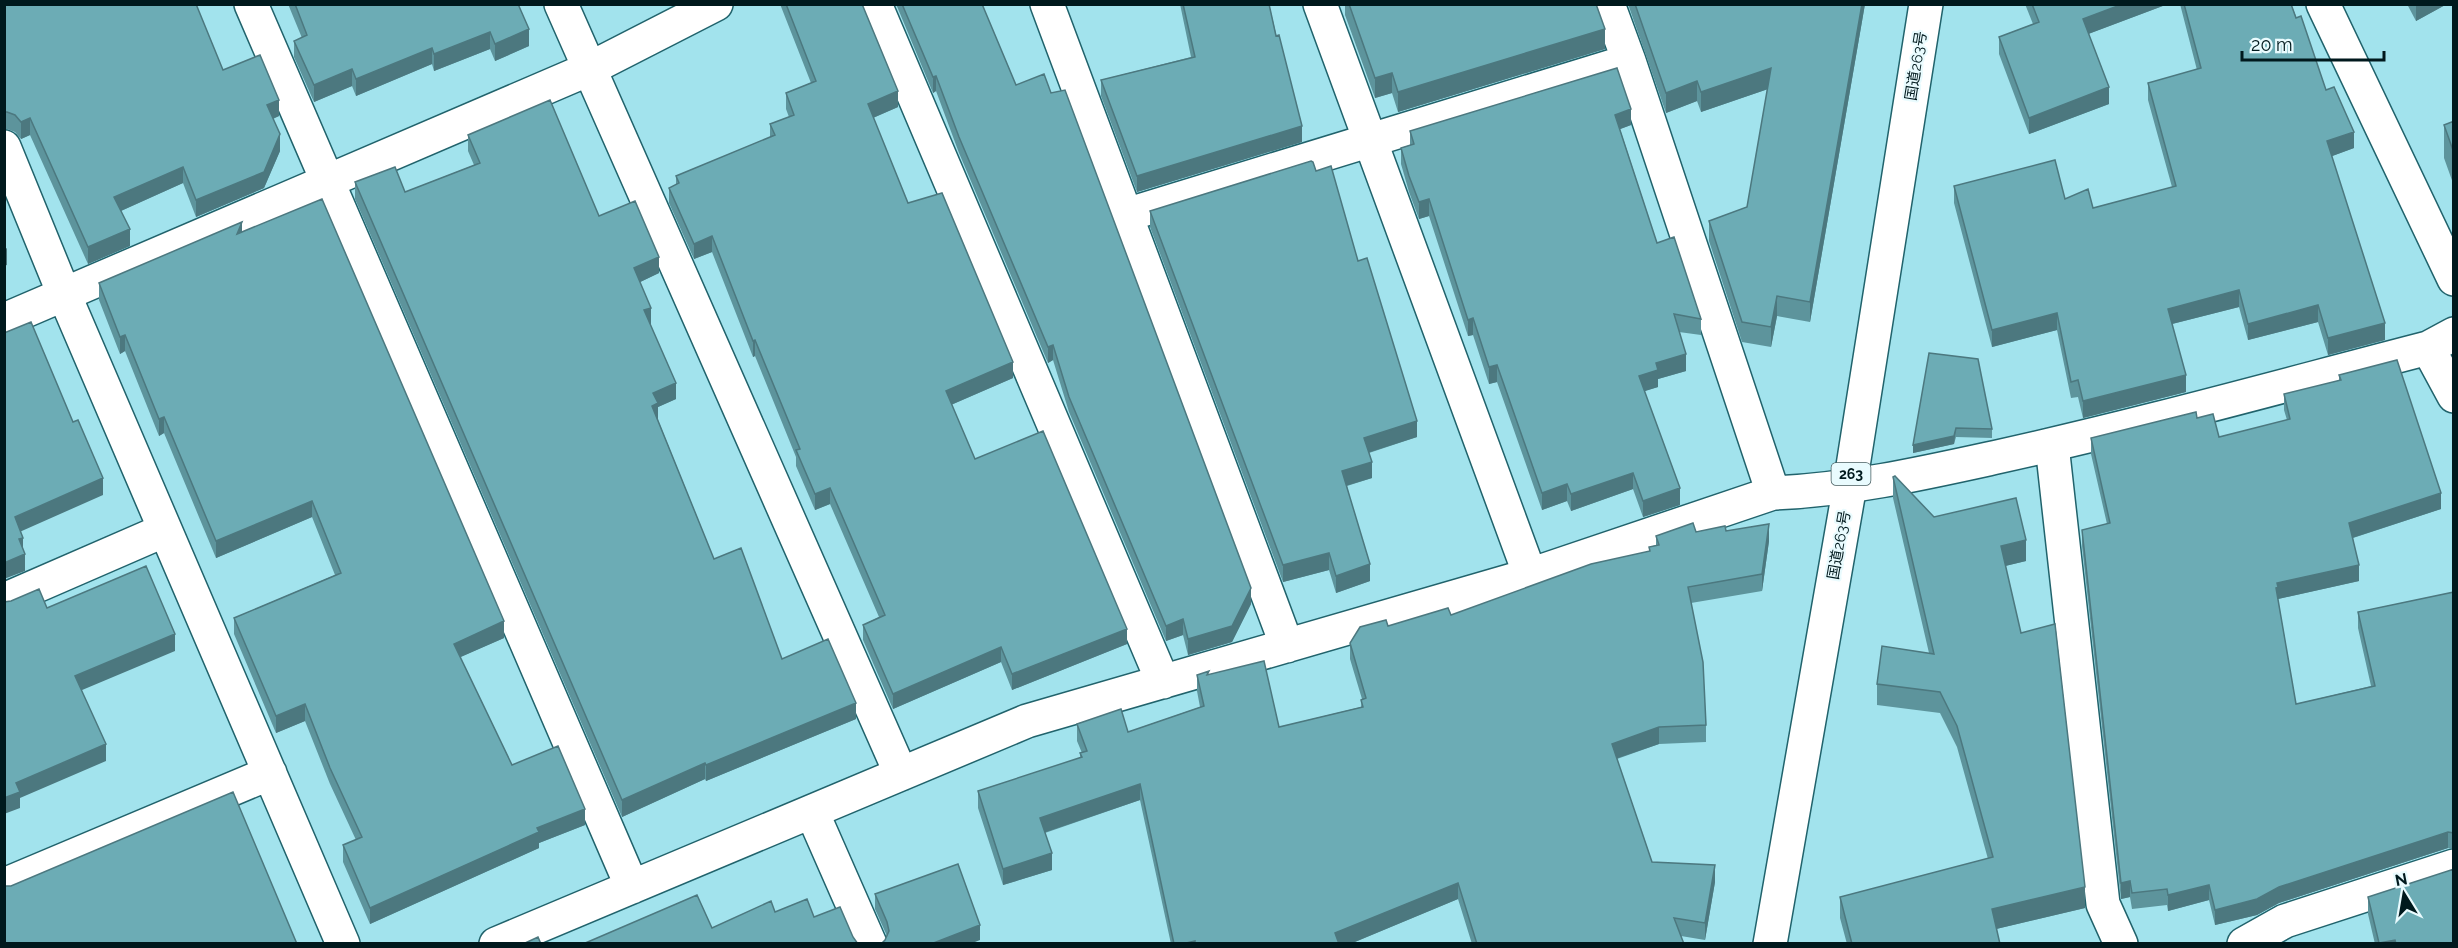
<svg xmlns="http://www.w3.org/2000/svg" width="2458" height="948" font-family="Raleway,'Noto Sans JP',sans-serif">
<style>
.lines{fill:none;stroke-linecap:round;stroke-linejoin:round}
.minor-casing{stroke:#21636c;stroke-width:36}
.highway-casing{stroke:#21636c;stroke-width:36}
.minor{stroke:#fff;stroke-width:33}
.highway{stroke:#fff;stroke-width:33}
.wall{fill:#5d949c}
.shaded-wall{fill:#4c787f}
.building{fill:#6cacb5;stroke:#4c787f;stroke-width:1.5}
.labels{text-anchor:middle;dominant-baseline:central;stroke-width:4.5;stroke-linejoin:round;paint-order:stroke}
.shield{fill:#e9fbfe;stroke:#465d60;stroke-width:1.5}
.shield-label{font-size:14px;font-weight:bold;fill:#00191d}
.street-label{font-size:15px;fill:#00191d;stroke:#e9fbfe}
</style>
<rect width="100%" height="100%" fill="#a2e3ed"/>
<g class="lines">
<defs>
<path id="minor" d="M251,4l381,883
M561,4l340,770
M875,4l288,678
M1047,4l240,642
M1320,4l210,571 243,-82c76,-3 151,-20 224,-36 145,-32 288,-72 431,-109
M1608,4l21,57 144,432
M2323,4l131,275
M4,147l60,147 279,650
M1126,215l503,-154
M4,320l585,-251 127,-65
M2454,334l-26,14 26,48
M2052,445l51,459 18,40
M4,600l161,-70
M812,812l58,132
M4,885l266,-112
M496,944l531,-223 503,-146
M2244,944l41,-23 169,-55"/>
<path id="highway" d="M1770,944l80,-459 76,-481"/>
</defs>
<use href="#minor" class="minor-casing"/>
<use href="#highway" class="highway-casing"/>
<use href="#minor" class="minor"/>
<use href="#highway" class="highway"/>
</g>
<path class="wall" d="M4,4l219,66 56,46 -6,3 7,32 -16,37 -68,29 -13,-34 -62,28 9,35 -42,18 -58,-129 -9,4 -6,-7 -8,-3h-3z
M288,4h230l11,42 -34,15 -5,-12 -56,22 -2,-7 -76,32 -4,-10 -38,16 -20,-45v-16l8,-3z
M780,4h82l36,103 -25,11 15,36 20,49 105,175 -62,27 24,54 152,185 -115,46 -11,-28 -108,47 -30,-69v-15l16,-8 -49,-113 -15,6 -19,-44v-9l-41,-101 -2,1 -41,-105 -18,7 -25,-56v-15l7,-3v-9l94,-39v-13l19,-7 -3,-8v-16l25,-10z
M896,4h86l34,81 235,519 -19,38 -44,13 -5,-20 -17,6 -97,-229 -16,-52 -5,3 -89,-210 -23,-62 -3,2z
M1180,4h89l33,138 -165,50 -36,-96v-16l90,-23z
M1345,4h251l9,45 -207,63 -6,-19 -17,5 -30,-83z
M1628,4h237l-55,318 -33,-6 -6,31 -29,-5 -33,-101v-20l38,-14 21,-118 -67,23 -4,-11 -31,12z
M2025,4h143l-80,30 21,70 -80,30 -30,-80v-17l34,-13z
M2180,4h111l35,86 28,58 -22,8 53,184 -57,15 -10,-33 -70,18 -9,-33 -67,17 14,68 -103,26 -5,-21 -7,1 -14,-68 -65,17 -38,-144v-17l111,13 28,9 79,-21 -24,-87v-17l49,-13z
M2407,4h40l-31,17z
M2454,121v65l-10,-28v-33z
M1631,125l-11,4 37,114 44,76v16l-22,-3 7,39 -28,8v8l-14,4 36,114 -37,12 -10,-28 -62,22 -4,-10 -25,9 -45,-128 -8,2 -16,-49 -5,1 -39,-120 -10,3 -10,-27 -8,-28v-16l9,-3v-14z
M468,135l131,81 60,57 -19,9 10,42 26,75 -18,8v13l56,139 68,100 74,60 -150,62 -1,-2 -83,38 -267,-618v-17l50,10 69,-27 -6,-14z
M1316,171l42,90 59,176 -48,16 3,25 -25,8 23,95 -34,12 -7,-23 -46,12 -133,-355v-16z
M242,232l262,406 -44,19 52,108 73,60 -46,18v5l-169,76 -27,-62v-17l13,-5 -26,-56 -25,-63 -29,12 -42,-99v-16l101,-43 -23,-58 -96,41 -52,-125 -5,3 -34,-85 -5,3 -21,-54v-17z
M1929,353l63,76v9l-36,-1 -2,7 -41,9z
M2339,375l102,134 -88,29 6,43 -81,18 18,105 75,-18 -13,-58v-16l96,-20v257l-6,-1 -169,55 -22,12 -42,10 -6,-25 -41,11 -1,-6 -35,4 -2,-12 -9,2 -39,-353v-16l25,-6 -16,-70v-16l106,-20 22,19 68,-17 -3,-10v-16l55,-13z
M1893,477l41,40 92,44 -21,5 80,342 -89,21 4,15h-153l-7,-26v-21l148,-38 -31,-112 -17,-34 -63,-8v-21l52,-31 -36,-155z
M1726,531l43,10 -7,50 -71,12 15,122v17l-47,2 -42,15 35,103 63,20 -10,58 -24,-4 3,8h-212l-14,-45 -108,45h-179l-31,-144 -95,33 7,37 -49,15 -25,-77v-17l102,-33v-5h2l-5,-12v-17l51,8 72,-25 -3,-16v-16l12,-1 70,53 82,-20 1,-8 -12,-40v-16l38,-17 63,-11 198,-64v-4l7,-2v-9l40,-4z
M875,894l105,46h-95l2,-4 -12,-27z
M2368,897l86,47h-79l-7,-30z"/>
<path class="shaded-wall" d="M1862,4h3l-55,318v-20z
M2123,4h45l-85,32v-17z
M2416,4h31l-31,17z
M529,29v17l-34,15v-17z
M1605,29v20l-207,63v-20z
M490,32v17l-56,22v-17z
M432,48v16l-76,32v-17z
M1771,68v20l-70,24v-20z
M352,69v17l-38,16v-17z
M1392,73v20l-17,5v-20z
M936,76v15l-3,2v-16z
M1697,81v20l-31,12v-20z
M2109,87v17l-80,30v-16z
M898,91v16l-30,13v-16z
M279,100v16l-12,5v-16z
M1631,109v16l-16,6v-16z
M30,118v17l-9,4v-17z
M1302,126v16l-165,50v-16z
M2354,132v16l-27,10v-17z
M280,134v17l-16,37 -68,29v-17z
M183,167v16l-69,31v-17z
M1429,199v17l-10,3v-17z
M242,222v16l-5,-4z
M130,229v17l-42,18v-17z
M712,236v16l-18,7v-15z
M7,248v17l-3,1v-16z
M659,257v16l-25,12v-17z
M2239,290v17l-71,18v-16z
M1777,296v20l-6,31v-20z
M2318,305v17l-70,18v-16z
M651,308v16l-7,3v-17z
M2057,313v17l-65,17v-17z
M1473,318v17l-5,1v-16z
M2385,323v17l-57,15v-17z
M125,335v16l-5,3v-17z
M755,340v16l-2,1v-16z
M1053,345v15l-5,3v-16z
M1686,354v17l-28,8v8l-19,6v-17l17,-13z
M1013,362v16l-67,29v-16z
M1497,365v17l-8,2v-17z
M2186,375v17l-103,26v-17z
M676,383v16l-18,8v13l-6,2 1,-29z
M164,417v16l-5,3v-17z
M1417,421v16l-53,17v-16z
M1956,428l-2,16 -41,9v-8z
M1372,462v16l-30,9v-16z
M1633,473v16l-62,22v-17z
M103,478v17l-88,39v-17z
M1567,484v17l-25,9v-17z
M830,488v16l-15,6v-16z
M1680,488v17l-37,12v-16z
M2441,493v16l-92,30v-16z
M312,501v16l-96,41v-17z
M1769,524v17l-7,50v-17z
M23,538v16l-4,-15z
M2026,540v21l-25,6v-21z
M1329,553v17l-46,12v-17z
M25,554v17l-21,8v-16z
M1370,564v17l-34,12v-17z
M2359,565v16l-81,18 -2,-11 1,-5z
M1251,588v16l-19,38 -44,13v-16z
M1183,619v16l-17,6v-15z
M504,621v17l-50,22v-16z
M1127,629v15l-115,46v-16z
M175,634v17l-100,42v-17z
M1001,647v15l-108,47v-15z
M856,703v16l-150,62v-16z
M305,704v17l-29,12v-17z
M1659,727v17l-47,16v-16z
M106,744v17l-86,37v10l-16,6v-16l12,-15z
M705,763v16l-83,38v-17z
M1140,784v16l-100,34v-16z
M585,809v16l-46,18v5l-169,76v-16l167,-80z
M2448,832v16l-169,55 -22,12 -42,10v-15l64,-23z
M1052,853v17l-49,15v-16z
M1715,865v17l-10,58v-17z
M2130,881v16l-9,2v-16z
M1458,883v16l-108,45h-15v-11z
M2209,885v15l-41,11v-16z
M2085,887v21l-93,22v-21z
M980,925v15l-10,4h-39z
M2395,940v4l-16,-1z"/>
<path class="building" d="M4,4h192l27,66 37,-15 19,45 -12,5 13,29 -16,38 -68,28 -13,-33 -69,30 16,32 -42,18 -58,-129 -9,4 -6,-7 -8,-3h-3z
M295,4h223l11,25 -34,15 -5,-12 -56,22 -2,-6 -76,31 -4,-10 -38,16 -20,-44 13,-6z
M786,4h76l36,87 -30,13 40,99 34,-10 71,169 -67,29 29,68 68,-28 84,198 -115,45 -11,-27 -108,47 -30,-69 22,-10 -55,-127 -15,6 -19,-44 4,-1 -45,-109 -2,1 -41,-105 -18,8 -25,-56 10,-5 -3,-7 99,-41 -5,-11 24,-9 -8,-22 30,-12z
M902,4h80l34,81 28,-11 7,19 14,-3 186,498 -19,38 -44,13 -5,-20 -17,7 -97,-229 -16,-52 -5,2 -89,-210 -23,-61 -3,1z
M1183,4h86l7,32 3,-1 23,91 -165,50 -36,-96 94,-23z
M1349,4h247l9,25 -207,63 -6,-19 -17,5z
M1635,4h227l-52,298 -33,-6 -6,31 -29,-5 -33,-101 38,-14 24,-139 -70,24 -4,-11 -31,12z
M2032,4h91l-40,15 26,68 -80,31 -30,-81 40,-15z
M2184,4h107l5,14 5,-2 25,74 8,-3 20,45 -27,9 58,182 -57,15 -10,-33 -70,19 -9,-34 -71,19 18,66 -103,26 -5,-21 -7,2 -14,-69 -65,17 -38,-144 101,-26 10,39 23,-10 5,19 83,-22 -28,-103 53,-15z
M1617,68l14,41 -16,6 42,128 17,-6 27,82 -27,-5 12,40 -30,9 2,7 -19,6 41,112 -37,13 -10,-28 -62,21 -4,-10 -25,9 -45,-128 -8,2 -16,-49 -5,2 -39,-121 -10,3 -10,-26 -8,-28 13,-4 -4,-13z
M550,100l49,116 36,-15 24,56 -25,11 17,40 -7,2 32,73 -23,10 5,10 -6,3 62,153 27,-11 41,111 46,-20 28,64 -150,62 -1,-2 -83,37 -267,-618 40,-15 10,25 75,-29 -12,-28z
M2454,121v32l-10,-28z
M1311,161l2,1 3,9 15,-5 27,95 9,-3 50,163 -53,17 8,24 -30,9 28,93 -34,12 -7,-23 -46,12 -133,-354z
M322,199l182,422 -50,23 58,121 46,-19 27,63 -48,19 2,4 -169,76 -27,-63 19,-8 -32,-69 -25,-64 -29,12 -42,-98 107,-45 -29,-72 -96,40 -52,-124 -5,2 -34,-84 -5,2 -21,-54 143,-61 -5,12z
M31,322l42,100 5,-2 25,58 -88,39 8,21 -4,1 6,15 -21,9v-230z
M1929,353l49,6 14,70 -36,-1 -2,8 -41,9z
M2397,360l44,133 -92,30 10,42 -82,18 1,4 -2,1 20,116 79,-18 -17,-74 96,-20v241l-6,-1 -169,55 -22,12 -42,11 -6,-25 -41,10 -1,-6 -35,4 -2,-12 -9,2 -39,-353 28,-7 -19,-85 105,-26 1,6 16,-4 6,23 71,-18 -6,-25 57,-14 -2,-5z
M1895,476l39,41 82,-19 10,42 -25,6 20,87 34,-9 30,263 -93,22 8,35h-148l-12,-47 153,-40 -36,-131 -17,-34 -63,-8 5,-38 52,8 -41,-177z
M1693,523l3,9 29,-6 1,5 43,-7 -7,50 -74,13 15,75 3,63 -47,2 -47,17 40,118 63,3 -10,58 -31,-5 10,26h-207l-19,-61 -123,50 4,11h-144v-3l-13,3h-8l-34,-160 -100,34 12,35 -49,16 -25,-78 104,-34 -2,-4 7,-2 -10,-27 44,-15 7,23 76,-26 -7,-31 12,-4 -2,4 57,-14 15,66 84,-20 -2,-7 5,-2 -16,-55 10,-16 26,-7 2,6 60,-18 3,7 140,-51 59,-13 -1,-4 10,-2 -3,-9z
M146,566l29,68 -100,42 31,68 -90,39 4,9 -16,6v-196l7,-1 28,-12 8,19z
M233,792l64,152h-293v-58h7z
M958,864l22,61 -49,19h-50l4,-4 4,-9 -2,-9 -12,-28z
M2454,869v74l-58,1 -1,-4 -16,3 -11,-46z
M697,895l15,33 59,-27 4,11 32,-13 7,18 26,-10 13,30 5,7h-275z
M538,937l3,7h-18z"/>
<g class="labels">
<rect class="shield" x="1831.5" y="463" width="39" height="22" rx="4.5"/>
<g class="shield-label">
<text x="1851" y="474">263</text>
</g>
<g class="street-label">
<text transform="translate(1916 66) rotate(-81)">国道263号</text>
<text transform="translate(1839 545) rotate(-80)">国道263号</text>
</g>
</g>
<rect width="2458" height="948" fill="none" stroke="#00191d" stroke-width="12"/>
<g transform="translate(2404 894) rotate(349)" stroke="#e9fbfe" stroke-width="4.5" paint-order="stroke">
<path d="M0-4.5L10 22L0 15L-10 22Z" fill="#00191d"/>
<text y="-9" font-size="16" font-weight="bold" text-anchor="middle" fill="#00191d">N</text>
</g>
<path d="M2242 51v9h142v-9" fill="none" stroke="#00191d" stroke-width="3"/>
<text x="2251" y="51" font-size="18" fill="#00191d" stroke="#e9fbfe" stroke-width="4.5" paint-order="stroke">20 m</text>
</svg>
